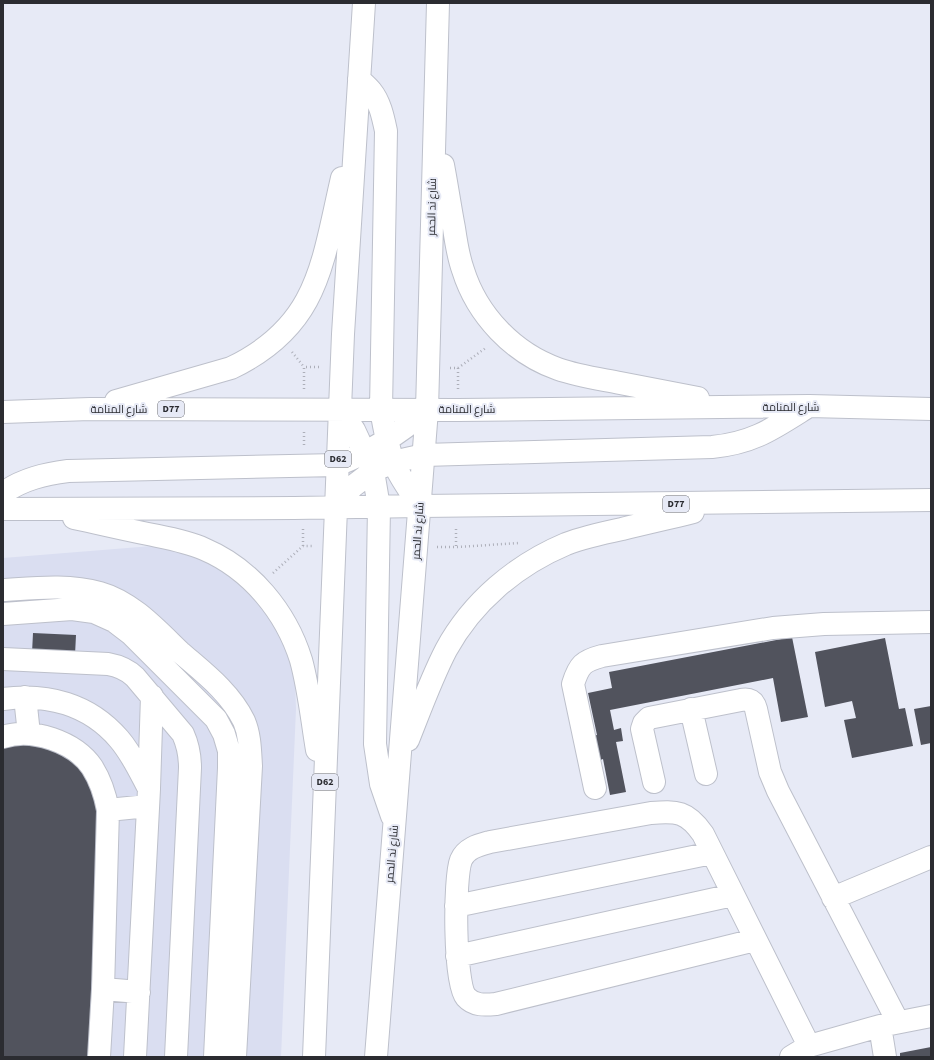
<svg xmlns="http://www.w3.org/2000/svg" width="934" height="1060" font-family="'Source Sans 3',Cairo,sans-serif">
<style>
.built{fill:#dadef1}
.building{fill:#51535d}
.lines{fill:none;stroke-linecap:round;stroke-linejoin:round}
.minor-casing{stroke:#bdc0cb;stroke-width:24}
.major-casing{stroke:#bdc0cb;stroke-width:24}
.path{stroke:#adafb9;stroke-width:2.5;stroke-dasharray:1 3;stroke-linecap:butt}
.minor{stroke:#fff;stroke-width:22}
.major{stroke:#fff;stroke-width:22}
.labels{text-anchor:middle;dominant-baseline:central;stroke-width:4;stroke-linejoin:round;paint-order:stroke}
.shield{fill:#e7eaf6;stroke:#63656c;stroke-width:1}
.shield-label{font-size:10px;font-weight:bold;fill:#2b2c31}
.street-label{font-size:11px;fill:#2b2c31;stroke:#e7eaf6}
</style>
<rect width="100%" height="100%" fill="#e7eaf6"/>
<path class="built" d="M152,546l45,7 50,32 41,61 7,33 1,30 -15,348h-278v-499z"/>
<path class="building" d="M33,633l43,2 -1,20 -43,-2z
M792,637l16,80 -27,5 -8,-44 -163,32 4,20 7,-2 2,13 -7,1 10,50 -16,3 -7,-36 -5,2 -5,-25 4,-1 -9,-42 24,-5 -3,-16z
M885,638l14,71 6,-1 8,38 -61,12 -8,-38 12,-2 -4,-17 -27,6 -10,-55z
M931,706v37l-10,2 -7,-36z
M36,743l28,9 24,22 13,30 -13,253h-85v-311z
M931,1047v10h-31v-4z"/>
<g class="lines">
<defs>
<path id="minor" d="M3,590c32,-2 65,-6 97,3 32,9 57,37 80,59 23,20 50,40 64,69 6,14 6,29 7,45l-16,291
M3,614l69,-5 22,3 20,9 17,13 85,85 8,15 5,17v17l-14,289
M3,659l105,5c11,2 19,5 27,13l48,57c5,11 7,21 7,34l-14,289
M25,697l4,37
M3,699c44,-6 86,5 116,40 13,15 21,33 30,50l-14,268
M691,709l15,65
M3,737c29,-10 72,5 89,30 9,14 13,27 16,43l-5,179 -4,68
M654,782l-12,-53 2,-6 5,-5 92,-18c8,-2 13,1 15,9l14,63 8,19 120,231
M149,788l3,-92
M595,788l-22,-104c6,-19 10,-23 29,-28l171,-28 51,-4 107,-2
M108,810l40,-4
M833,898l98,-41
M456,906l256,-53
M755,940l-259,64c-11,1 -22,2 -30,-7 -12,-14 -12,-119 -5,-137 5,-12 18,-15 29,-18l161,-29c26,-2 36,-2 52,21l106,212
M457,956l276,-61
M103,989l36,3
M880,1026l5,31
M791,1057l18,-11 71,-20 51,-10"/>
<path id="major" d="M359,79c4,4 9,8 12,12 9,11 12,26 15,40l-5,278c3,18 6,35 12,52 6,16 18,31 27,45
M443,165c4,21 7,42 11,63 2,14 4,28 9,42 14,45 50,83 95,99 20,7 42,10 62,14 26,5 52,10 78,15
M116,401l115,-33c88,-42 91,-104 111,-190
M340,409l14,21 19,41 6,36 -4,237 6,40 11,32
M3,412l87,-3 368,1 351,-4 122,3
M3,493c20,-14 42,-19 65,-22l269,-6c34,-13 63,-32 90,-55
M336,508l16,-21 21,-16 20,-9 31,-7 288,-8c42,-4 62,-19 97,-41
M3,509l291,-1 126,-2 511,-6
M74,518c24,5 49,11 74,16 19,4 38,7 56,15 47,20 82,63 97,111 8,29 11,60 16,90
M408,740c12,-30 23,-61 38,-90 26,-48 70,-85 120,-106 18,-7 37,-11 56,-15 24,-6 47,-11 71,-17
M314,1057l29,-723 21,-331
M376,1057l51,-647 11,-407"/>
</defs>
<use href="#minor" class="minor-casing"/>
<use href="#major" class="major-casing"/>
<path class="path" d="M292,352l12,15
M450,368h8v21
M458,368l29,-21
M304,389v-22h17
M304,445v-15
M303,546v-18
M437,547h19v-19
M457,547l62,-4
M273,573l30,-27h11"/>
<use href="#minor" class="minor"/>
<use href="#major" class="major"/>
</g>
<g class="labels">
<g class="shield">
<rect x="158" y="401" width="26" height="16" rx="3"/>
<rect x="325" y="451" width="26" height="16" rx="3"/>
<rect x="663" y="496" width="26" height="16" rx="3"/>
<rect x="312" y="774" width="26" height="16" rx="3"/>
</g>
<g class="shield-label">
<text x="171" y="409">D77</text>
<text x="338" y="459">D62</text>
<text x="676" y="504">D77</text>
<text x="325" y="782">D62</text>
</g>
<g class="street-label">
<text transform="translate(432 207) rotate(-89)">شارع ند الحمر</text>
<text x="791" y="407">شارع المنامة</text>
<text x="119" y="409">شارع المنامة</text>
<text x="467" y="409">شارع المنامة</text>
<text transform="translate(418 531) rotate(-86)">شارع ند الحمر</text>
<text transform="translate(392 854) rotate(-85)">شارع ند الحمر</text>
</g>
</g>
<rect width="934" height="1060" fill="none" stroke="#2b2c31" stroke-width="8"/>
</svg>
